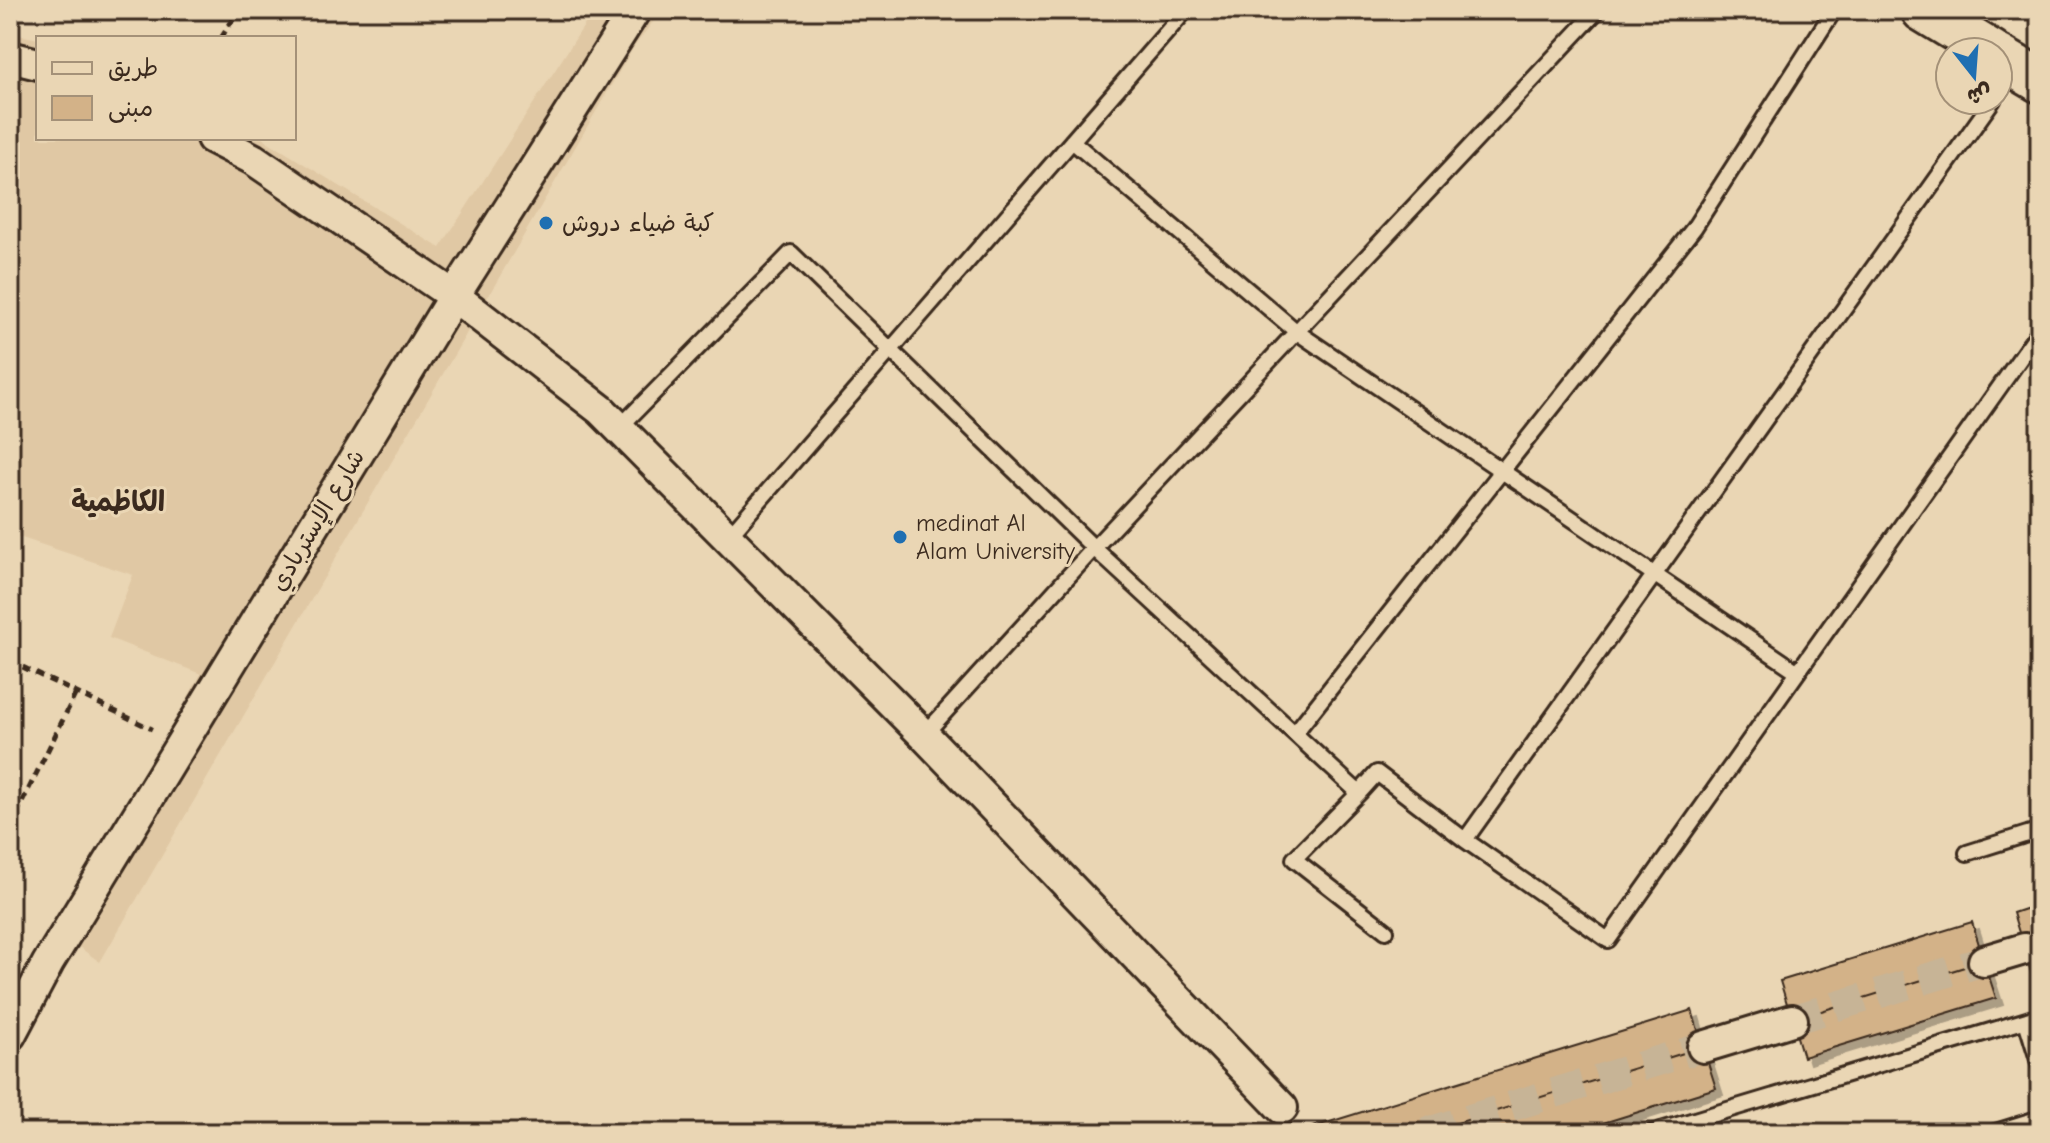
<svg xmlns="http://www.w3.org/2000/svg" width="2050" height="1143" font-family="'Comic Neue','Playpen Sans Arabic',sans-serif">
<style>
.built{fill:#e0c8a4}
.building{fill:#d3b288;stroke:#3b2a1e;stroke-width:2;filter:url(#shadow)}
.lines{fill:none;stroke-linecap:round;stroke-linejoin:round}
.street-tunnel{stroke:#c7b496;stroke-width:30;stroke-dasharray:30 15;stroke-linecap:butt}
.lane-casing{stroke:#3b2a1e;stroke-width:20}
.street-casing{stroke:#3b2a1e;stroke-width:36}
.secondary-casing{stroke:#3b2a1e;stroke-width:48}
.path{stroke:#3b2a1e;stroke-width:5;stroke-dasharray:8 6;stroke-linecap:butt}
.lane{stroke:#ead6b4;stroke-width:14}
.street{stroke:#ead6b4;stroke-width:30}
.secondary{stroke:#ead6b4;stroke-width:42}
.poi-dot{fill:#1f6fb2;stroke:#ead6b4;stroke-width:3}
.labels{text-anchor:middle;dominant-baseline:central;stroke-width:6;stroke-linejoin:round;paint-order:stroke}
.poi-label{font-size:24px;fill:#3b2a1e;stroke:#ead6b4;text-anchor:start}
.street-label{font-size:24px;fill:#3b2a1e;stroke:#ead6b4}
.quarter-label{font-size:28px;font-weight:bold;fill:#3b2a1e;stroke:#ead6b4}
</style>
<defs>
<filter id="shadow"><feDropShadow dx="7" dy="7" stdDeviation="0" flood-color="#0004"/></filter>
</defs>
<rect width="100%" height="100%" fill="#ead6b4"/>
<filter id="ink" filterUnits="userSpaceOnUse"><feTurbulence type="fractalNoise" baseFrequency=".0125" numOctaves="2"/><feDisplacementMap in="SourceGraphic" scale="16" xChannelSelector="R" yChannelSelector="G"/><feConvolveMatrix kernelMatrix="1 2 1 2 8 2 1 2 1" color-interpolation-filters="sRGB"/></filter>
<g filter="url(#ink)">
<path class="built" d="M594,10h68l-29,38 -533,914 -44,-31 145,-257 -92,-36 24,-63 -123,-41v-501l28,6v99h224l178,110z"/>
<path class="building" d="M2040,904v40l-16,5 -11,-36z
M1972,922l12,39 -192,59 -12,-39z
M2040,944v47l-3,1 -13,-43z
M1984,961l12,37 -193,59 -11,-37z
M1692,1010l11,37 -278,86h-131z
M1703,1047l13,41 -145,45h-146z"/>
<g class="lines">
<path class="street-tunnel" d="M1792,1020l192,-59
M1425,1133l278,-86"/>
<defs>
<path id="lane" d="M1072,141l225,191 501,340
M619,428l172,-175 303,295 265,245 18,-20 88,67 143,100 432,-610
M728,537l458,-527
M1295,733l399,-505 140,-218
M924,735l170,-187 504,-538
M1359,793l-65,66 92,72
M1465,840l528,-740
M1967,853l73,-23
M2026,1021l14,45
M1651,1133l389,-117
M1992,1133l48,-15"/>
<path id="street" d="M10,57l28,7
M212,138l41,21 201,137 147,114 323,325 358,373
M1984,961l40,-12
M10,1035l38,-72 406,-667 181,-286
M1703,1047l89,-27"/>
<path id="secondary" d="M1923,10l69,42
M1998,56l42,25"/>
</defs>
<use href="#lane" class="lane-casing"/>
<use href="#street" class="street-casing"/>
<use href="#secondary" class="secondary-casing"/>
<path class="path" d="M221,38l18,-28
M10,661l142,68
M10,670l4,-7
M10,827l66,-134"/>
<use href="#lane" class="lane"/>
<use href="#street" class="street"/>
<use href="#secondary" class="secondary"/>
</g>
</g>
<g class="poi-dot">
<circle cx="546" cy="223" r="8"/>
<circle cx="900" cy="537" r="8"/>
</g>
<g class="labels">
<g class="poi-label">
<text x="562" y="223">كبة ضياء دروش</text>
<text x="916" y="523">medinat Al<tspan x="916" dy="28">Alam University</tspan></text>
</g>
<g class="street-label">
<text transform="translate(317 520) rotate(-59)">شارع الإستربادي</text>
</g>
<g class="quarter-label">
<text x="118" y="502">الكاظمية</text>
</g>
</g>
<rect width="2050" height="1143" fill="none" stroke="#ead6b4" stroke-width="40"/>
<rect x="20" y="20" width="2010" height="1103" fill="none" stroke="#3b2a1e" stroke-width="3" filter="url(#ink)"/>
<rect x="36" y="36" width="260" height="104" fill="#ead6b4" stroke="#a49178" stroke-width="2"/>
<rect x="52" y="62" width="40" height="12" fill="#ead6b4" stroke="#a49178" stroke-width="2"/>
<text x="108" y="76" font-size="24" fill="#3b2a1e">طريق</text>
<rect x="52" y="96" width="40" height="24" fill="#d3b288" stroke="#a49178" stroke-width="2"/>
<text x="108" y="116" font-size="24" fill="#3b2a1e">مبنى</text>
<g transform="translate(1974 76) rotate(163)"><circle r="38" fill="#ead6b4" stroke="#a49178" stroke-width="2"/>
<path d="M0-6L14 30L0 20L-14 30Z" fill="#1f6fb2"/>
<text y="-12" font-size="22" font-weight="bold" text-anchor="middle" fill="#3b2a1e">ش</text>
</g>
</svg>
